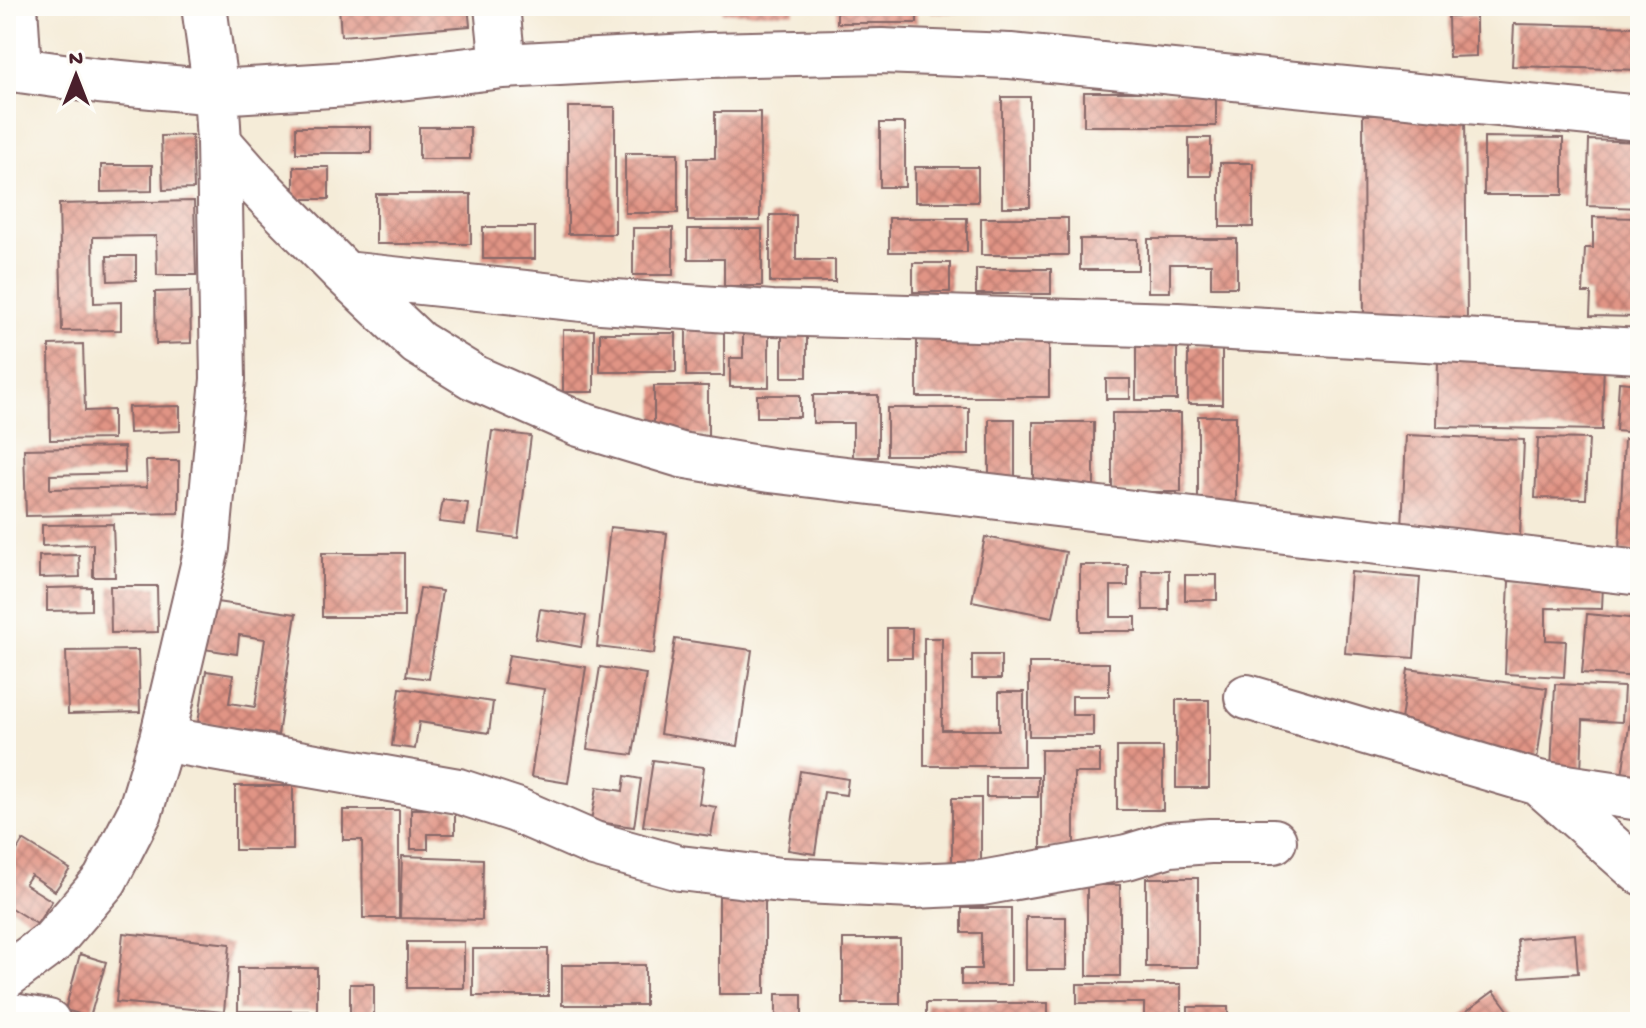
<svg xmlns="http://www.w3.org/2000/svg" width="1646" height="1028" font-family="'Gochi Hand',sans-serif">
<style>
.building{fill:url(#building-cross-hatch)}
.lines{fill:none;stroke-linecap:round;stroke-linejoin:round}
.minor-casing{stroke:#866768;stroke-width:48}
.minor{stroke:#fff;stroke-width:44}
</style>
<defs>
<pattern id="building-cross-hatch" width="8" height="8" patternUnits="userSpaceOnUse" patternTransform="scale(2)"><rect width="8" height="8" fill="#e19485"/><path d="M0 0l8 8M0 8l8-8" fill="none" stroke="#b8786d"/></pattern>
</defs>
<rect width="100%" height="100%" fill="#fdfcf7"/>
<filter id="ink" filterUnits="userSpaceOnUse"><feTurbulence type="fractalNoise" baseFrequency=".0125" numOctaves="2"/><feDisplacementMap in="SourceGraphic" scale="16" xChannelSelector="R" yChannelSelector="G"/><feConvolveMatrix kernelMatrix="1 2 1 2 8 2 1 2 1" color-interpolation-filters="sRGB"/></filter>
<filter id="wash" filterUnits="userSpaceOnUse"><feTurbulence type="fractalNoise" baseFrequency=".006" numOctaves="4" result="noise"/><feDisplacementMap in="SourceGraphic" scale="32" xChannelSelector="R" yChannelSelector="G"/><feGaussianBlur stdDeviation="1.8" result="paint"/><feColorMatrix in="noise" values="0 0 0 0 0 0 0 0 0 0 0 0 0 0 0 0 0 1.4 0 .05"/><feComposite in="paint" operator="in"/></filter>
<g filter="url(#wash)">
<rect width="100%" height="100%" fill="#f5ecd8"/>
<g id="blocks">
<path class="building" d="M339,6h129l2,20 -129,10z
M620,6h80v3h-80z
M722,6h72v7h-72z
M837,6h80v17h-80z
M931,6h33v7h-33z
M1107,6h82v3h-82z
M1448,16h28v40l-27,1z
M1514,24l126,3v43l-128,-4z
M1084,92h132v34h-132z
M1002,97h28v110h-28z
M568,107h47v127h-47z
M715,112h45v109h-72v-63h27z
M1465,114l2,209 -103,1 -1,-209z
M880,123h25v64h-25z
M296,127h75v26h-75z
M419,127h51v32h-51z
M192,135l2,54 -31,1 -2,-54z
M1484,137l79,1v57h-79z
M1189,138h22v38h-22z
M1589,140l51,2v66l-53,-2z
M625,153h53v60h-53z
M1220,163h33v64h-33z
M101,165h51v26l-51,1z
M294,167h35v32h-35z
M915,167h63v35h-63z
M376,194h95v50h-95z
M194,201l2,74h-39l-1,-39 -63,1 1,66 27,-1v28l-59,1 -3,-127z
M770,215h26v45h39v22h-65z
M1593,217l47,1v99l-50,-1 1,-23h-8l2,-45h8z
M889,218h78v34h-78z
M981,218h87v37h-87z
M483,227h52v32h-52z
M633,228h40v47h-40z
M688,229h74v57h-38v-27h-36z
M1080,239h58v31h-58z
M1148,239h89v48h-26v-23h-41v28h-22z
M6,248h3l1,53h-4z
M107,256h29v24l-28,1z
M913,263h37v29h-37z
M976,269h75v25h-75z
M190,291l1,52 -35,1 -1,-52z
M686,328h38v48h-38z
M782,328h25v49h-25z
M563,330h31v62h-31z
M600,333h76v39h-76z
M743,334h26v53h-39v-29h13z
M917,339h132v58h-132z
M1136,339h41v61h-41z
M83,344l2,67 28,-1v29l-63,1 -1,-95z
M1188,346h34v58h-34z
M1438,358l166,3 -2,69 -165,-3z
M1106,379h24v20h-24z
M1619,382l21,2v49l-24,-2z
M654,386h54v50h-54z
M757,395h43v22h-43z
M813,395h65v62h-25v-34h-40z
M180,406v25l-51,2 -1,-26z
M887,408h82v47h-82z
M1112,413h69v79h-69z
M1198,416h38v90h-38z
M989,419h26v62h-26z
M1033,422h61v69h-61z
M492,431l39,5 -13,102 -39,-5z
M1406,435l118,5 -4,96 -118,-6z
M1538,438l51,1 -3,60 -51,-1z
M1624,439l16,1v113l-21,-1z
M124,447l1,26 -75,2v14l97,-2 -1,-26h33v52l-153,3 -2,-67z
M443,500l25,3 -3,22 -26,-3z
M113,524l2,53h-22v-33l-51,2v-21z
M610,527l57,6 -13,121 -57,-7z
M985,537l81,15 -13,65 -81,-16z
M322,553h82v64h-82z
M79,555l1,22 -41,1v-22z
M1080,565h48v21h-17v31h25v14h-56z
M1142,570h27v40h-26z
M1351,572l69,6 -6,80 -69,-5z
M1185,575h32v25h-32z
M1509,581l94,4 -1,24 -56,-1v32l20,1 -2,36 -59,-3z
M110,586h47l1,46 -47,1z
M91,587v23l-44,1v-23z
M420,588l22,3 -13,88 -23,-3z
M210,601l86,13 -18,121 -80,-12 8,-52 27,4 -4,28 26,4 10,-68 -26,-4 -2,19 -33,-5z
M540,609l46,7 -5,31 -46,-8z
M1587,614l53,5v58l-58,-4z
M887,628h25v30h-25z
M924,638h18v92h57v-38h25v74h-100z
M675,639l77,11 -14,96 -78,-12z
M138,650l2,62 -72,2 -2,-63z
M509,655l77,12 -18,116 -37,-6 13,-88 -40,-6z
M972,655h29v24h-29z
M1029,663h80v33h-37v19h21v21h-64z
M600,667l46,7 -13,81 -46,-6z
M1408,669l139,19 -10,72 -139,-18z
M1555,684l69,3 -2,35 -39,-2 -2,52 -30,-1z
M1635,685l5,1v99l-19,-2z
M400,688l93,14 -4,31 -70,-11 -4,27 -23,-3z
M1176,700h33v88h-33z
M1117,747h46v63h-46z
M1041,750h59v23h-26v75h-33z
M653,760l51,7 -5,37 17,3 -5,29 -68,-10z
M800,771l48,8 -2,16 -22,-3 -9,62 -27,-4z
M625,776l16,3 -7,48 -43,-6 6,-34 26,4z
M986,777h52v20h-52z
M235,786h58v64h-58z
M952,798h29v65h-29z
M411,809h44v25h-27v15h-17z
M343,810h56v108h-36l-1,-78h-19z
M23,840l47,29 -15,22 -24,-16 -6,9 27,17 -15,23 -31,-19v-36z
M402,856l81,3 -1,61 -82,-2z
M1146,878h52v89h-52z
M1087,885h33v91h-33z
M719,896h46v98h-46z
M962,908h49v77h-50v-16h20v-36h-19z
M1026,917h40v53h-40z
M123,933l107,11 -6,68 -108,-10z
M1575,934l3,39 -58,4 -3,-38z
M843,939h57v65h-57z
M407,942h57v46h-57z
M473,949h75v47h-75z
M80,954l26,8 -16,55 -25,-7z
M562,965h83v40h-83z
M238,968h79v43h-79z
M350,984h24v35h-24z
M1077,984h104v38h-37v-19h-67z
M1494,991l23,31h-59l-2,-3z
M776,994h26v28h-26z
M926,1003h122v19h-122z
M1188,1007h40v15h-40z"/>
</g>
</g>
<g filter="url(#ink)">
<use href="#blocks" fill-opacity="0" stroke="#866768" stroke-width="2"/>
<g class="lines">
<defs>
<path id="minor" d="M15,6l4,64
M497,6l6,60
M6,66l13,4 80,11 117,11 132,-8 155,-18 206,-11 173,-4 128,5 630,62
M219,142l37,42 89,90 73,69 55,34 106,47 102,31 89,15 870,103
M345,274l256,27 171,12 405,12 463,26
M1247,697l292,86 101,15
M162,739l296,52 58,19 78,34 86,24 101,12 132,6 69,-3 145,-26 43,-13 40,-3h64
M1539,783l101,89
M6,976l46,-34 53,-62 35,-68 22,-73 45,-191 16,-169 -4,-237 -3,-50 -12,-86
M6,1015l42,7"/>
</defs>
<use href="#minor" class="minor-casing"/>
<use href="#minor" class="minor"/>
</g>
</g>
<rect width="1646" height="1028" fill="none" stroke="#fdfcf7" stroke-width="32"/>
<g transform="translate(76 76)" stroke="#fdfcf7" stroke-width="6" paint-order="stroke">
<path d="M0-6L14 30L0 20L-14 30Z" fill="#4a1f2b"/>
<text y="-12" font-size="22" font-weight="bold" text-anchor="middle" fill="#4a1f2b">N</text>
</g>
</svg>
